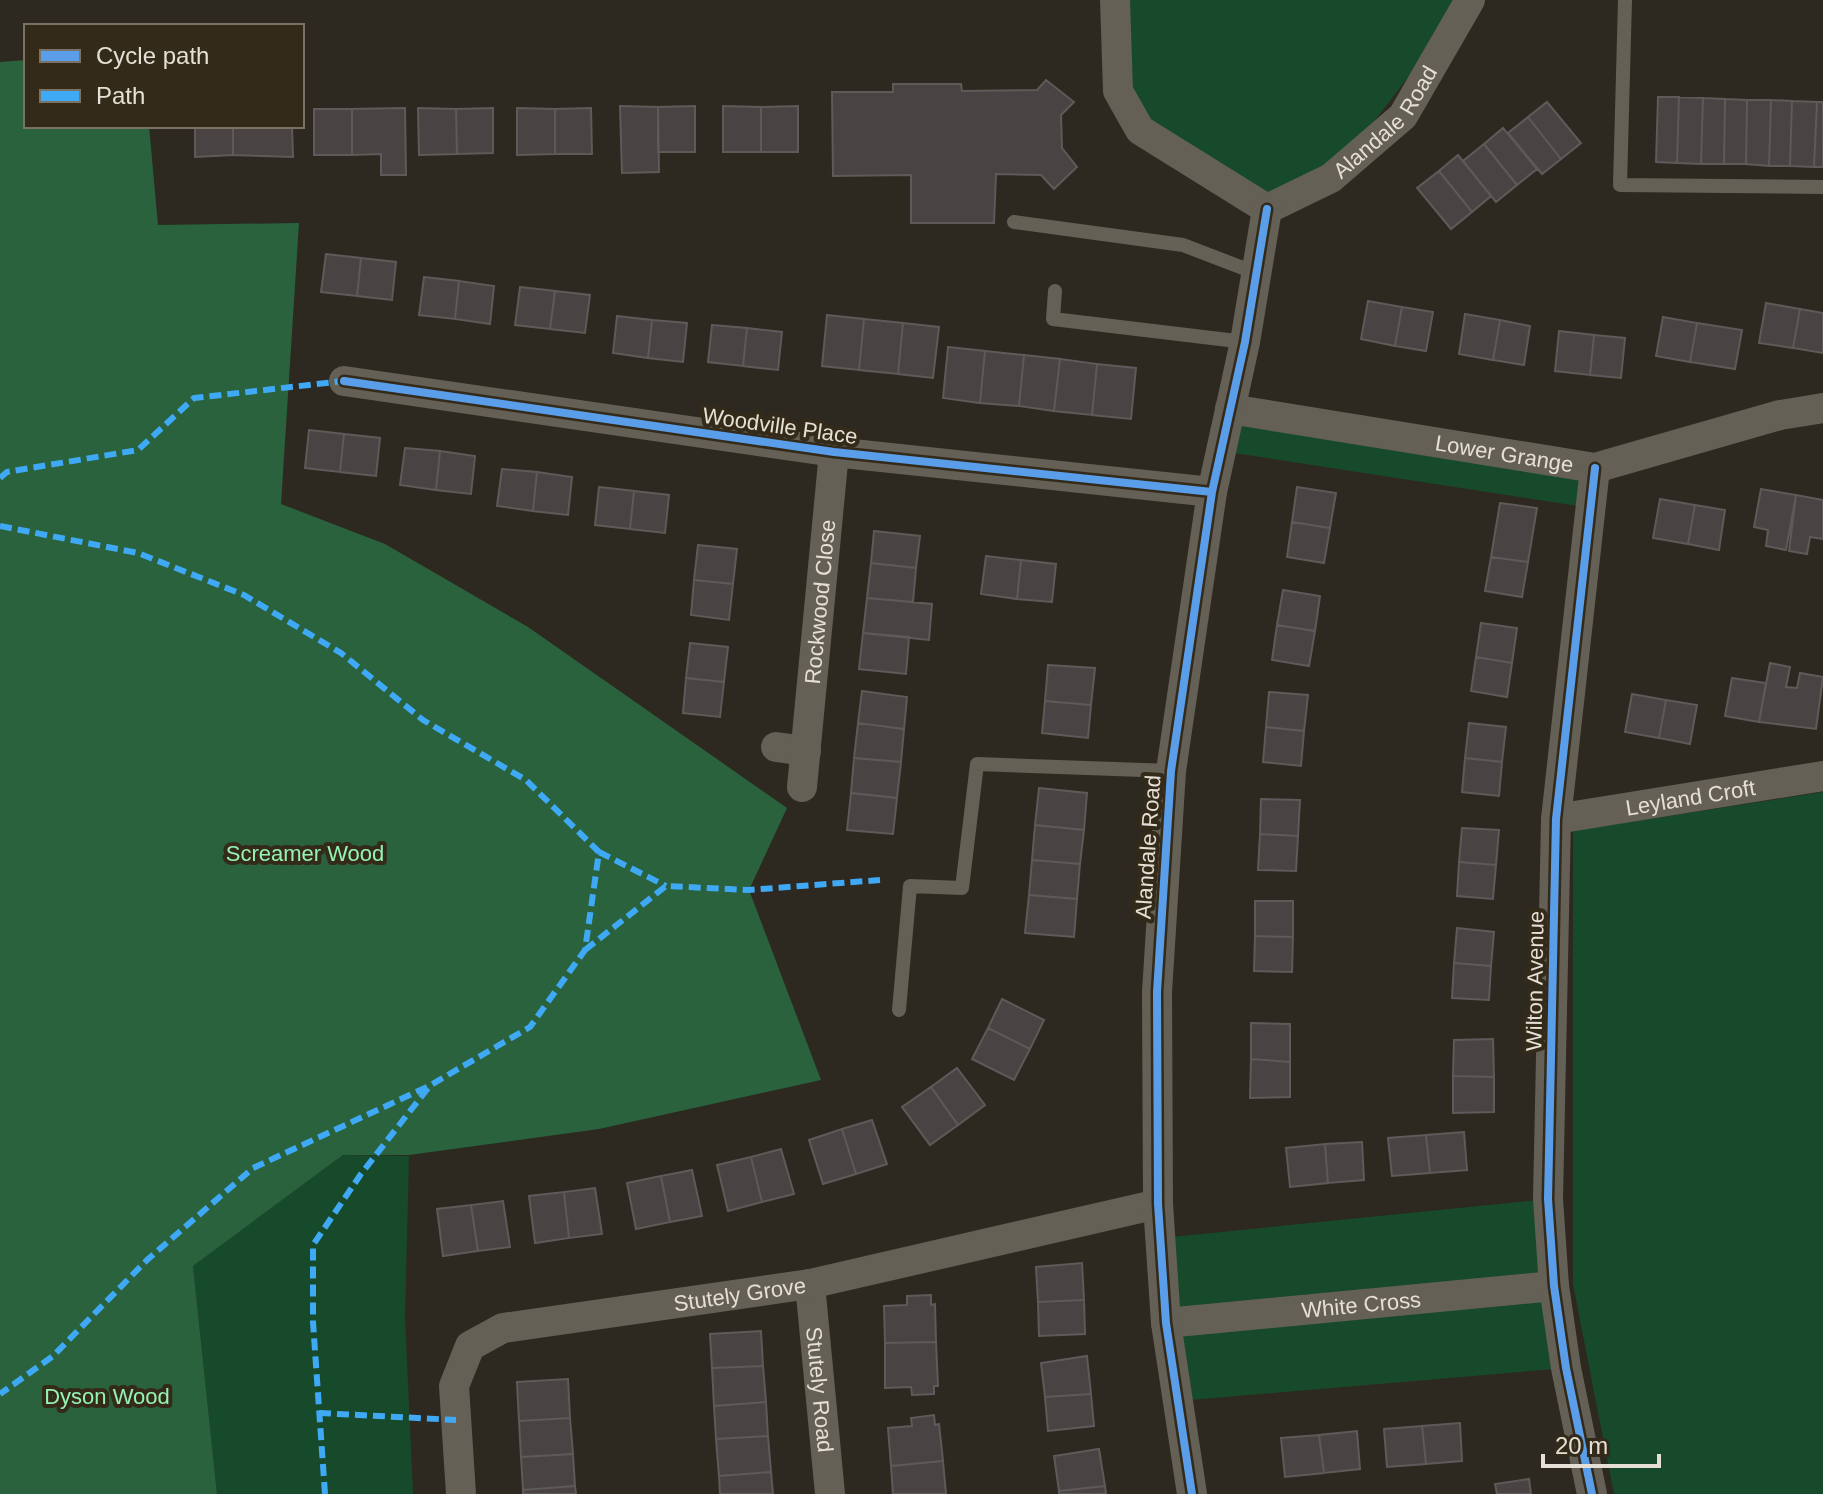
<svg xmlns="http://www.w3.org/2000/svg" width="1823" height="1494" font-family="Helvetica,sans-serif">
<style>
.green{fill:#174a2a}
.forest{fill:#29623d}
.building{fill:#494443;stroke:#5e5a59;stroke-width:2}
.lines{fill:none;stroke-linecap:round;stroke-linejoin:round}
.lane{stroke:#646056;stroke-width:14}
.street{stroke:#646056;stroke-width:30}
.quiet{stroke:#3fa9f5;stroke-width:6;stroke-dasharray:12 6;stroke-linecap:butt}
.cycleway-casing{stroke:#332a1a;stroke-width:13}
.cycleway{stroke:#5a9eea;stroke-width:8}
.labels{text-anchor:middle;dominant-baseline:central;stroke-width:8;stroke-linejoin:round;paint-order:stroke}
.street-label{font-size:22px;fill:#e5dfd5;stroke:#332a1a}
.park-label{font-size:22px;fill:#95f2b1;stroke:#332a1a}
</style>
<rect width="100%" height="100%" fill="#2d2920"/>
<path class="green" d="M1115,0h352l-136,178 -64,31 -127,-79z
M1230,409l365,59 -4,40 -370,-57z
M1823,792v702h-209l-41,-210v-453z
M343,1155l66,1 -4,161 8,177h-196l-24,-228z
M1548,1199l18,169 -388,33 -16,-163z"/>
<path class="forest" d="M26,60v66h123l9,99 141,-2 -18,281 104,40 143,83 259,181 -38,82 72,190 -222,49 -190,26h-66l-150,111 24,228h-217v-1432z"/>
<path class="building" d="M1046,80l28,22 -13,13 1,33 15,19 -23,22 -13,-14 -45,-1 -2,49h-83v-48l-78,1 -1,-84h61v-8h68l1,7 75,-1z
M1658,97h21l-2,66 -21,-1z
M1679,97l24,1 -2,66 -24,-1z
M1703,98l22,1 -1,65h-23z
M1725,99l22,1 -1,64h-22z
M1747,100h24l-2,66 -23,-2z
M1771,100l21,1 -2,65h-21z
M1792,101l25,1 -3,65 -24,-1z
M1547,102l34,41 -20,16 -33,-42z
M1817,102h6v65h-9z
M620,106l38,1 1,65 -37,1z
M695,106v46h-37v-45z
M723,106l38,1v45h-38z
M798,106v46h-37v-45z
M405,108l1,67h-25v-21l-29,1v-46z
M418,108l38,1 1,45 -38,1z
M493,108v45l-36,1 -1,-45z
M517,108l38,1v45l-38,1z
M591,108l1,46h-37v-45z
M314,109h38v46h-38z
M1528,117l33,42 -19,15 -34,-41z
M195,126h38v29l-38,2z
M233,126h59l1,31 -60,-2z
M1503,128l34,41 -20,16 -33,-41z
M1484,144l33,41 -21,17 -33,-41z
M1458,155l33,41 -19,16 -33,-41z
M1439,171l33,41 -21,17 -34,-41z
M326,254l35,4 -4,38 -36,-4z
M361,258l35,4 -4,38 -35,-4z
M424,277l35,4 -4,38 -36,-4z
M459,281l35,5 -4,38 -35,-5z
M520,287l35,4 -5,38 -35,-4z
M555,291l35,4 -5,38 -35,-4z
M1368,301l34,6 -7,39 -34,-7z
M1766,303l34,6 -7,39 -34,-5z
M1402,307l31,5 -7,39 -31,-5z
M1800,309l23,4v40l-30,-5z
M1465,314l35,6 -7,40 -34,-6z
M827,315l37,4 -5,51 -37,-4z
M617,316l35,4 -4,38 -35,-5z
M1663,317l34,6 -7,39 -34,-6z
M864,319l39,4 -5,51 -39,-4z
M652,320l35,3 -4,39 -35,-4z
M1500,320l30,6 -6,39 -31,-5z
M903,323l36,4 -6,51 -35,-4z
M1697,323l45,7 -7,39 -45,-7z
M712,325l35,3 -4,38 -35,-4z
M747,328l35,4 -4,38 -35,-4z
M1559,331l35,4 -4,40 -35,-4z
M1594,335l31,3 -4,40 -31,-3z
M948,347l37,4 -5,52 -37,-5z
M985,351l39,4 -5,51 -39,-3z
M1024,355l36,4 -6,52 -35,-5z
M1060,359l37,5 -5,51 -38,-4z
M1097,364l39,4 -5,51 -39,-4z
M309,430l35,4 -4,38 -35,-4z
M344,434l36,4 -4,38 -36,-4z
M405,448l35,3 -4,39 -36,-5z
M440,451l35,5 -4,38 -35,-4z
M502,469l35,3 -4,39 -36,-5z
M537,472l35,5 -4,38 -35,-4z
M599,487l35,4 -4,38 -35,-4z
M1297,487l39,6 -6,35 -38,-6z
M1761,489l35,6 -10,55 -20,-4 2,-16 -14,-3z
M634,491l35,4 -4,38 -35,-4z
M1796,495l27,5v39l-13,-2 -3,17 -18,-3z
M1660,499l35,6 -7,39 -35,-6z
M1500,503l37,5 -9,54 -37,-5z
M1695,505l30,5 -6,40 -31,-6z
M1292,522l38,6 -6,35 -37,-6z
M874,531l46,5 -4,32 -45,-5z
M698,545l39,4 -4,35 -39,-4z
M986,556l35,4 -4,39 -36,-5z
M1491,557l37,5 -6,35 -37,-6z
M1021,560l35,4 -4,38 -35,-3z
M871,563l45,5 -3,34 -46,-4z
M694,580l39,4 -4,36 -38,-5z
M1283,590l37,6 -5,35 -38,-6z
M867,598l65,6 -3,36 -66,-7z
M1481,623l36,5 -5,35 -36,-6z
M1277,625l38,6 -6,35 -37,-6z
M863,633l46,4 -3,37 -47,-5z
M690,643l38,4 -4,35 -38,-4z
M1476,657l36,6 -5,34 -36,-6z
M1770,663l20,4 -4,20 11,1 3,-15 23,4 -7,52 -57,-7z
M1048,665l47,3 -4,37 -46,-4z
M686,678l38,4 -4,35 -37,-4z
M1732,678l34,5 -7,39 -34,-6z
M862,691l45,6 -3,32 -46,-6z
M1269,692l39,3 -4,36 -38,-4z
M1632,694l34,6 -7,38 -34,-6z
M1666,700l31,5 -7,39 -31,-6z
M1045,701l46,4 -3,33 -46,-5z
M858,723l46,6 -3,33 -47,-4z
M1469,723l37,4 -4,35 -37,-4z
M1266,727l38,4 -3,35 -38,-4z
M854,758l47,4 -4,36 -46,-5z
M1465,758l37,4 -3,34 -37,-4z
M1039,788l48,5 -3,37 -49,-5z
M851,793l46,5 -4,36 -46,-4z
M1261,799l39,1 -2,36 -38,-2z
M1035,825l49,5 -4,34 -48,-4z
M1462,828l37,2 -3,35 -37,-3z
M1260,834l38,2 -2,35 -38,-1z
M1032,860l48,4 -3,35 -48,-4z
M1459,862l37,3 -3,34 -36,-3z
M1029,895l48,4 -3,38 -49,-4z
M1255,901h38v36l-38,-1z
M1457,928l37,4 -3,34 -37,-3z
M1255,936l38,1 -1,35 -38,-1z
M1454,963l37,3 -2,34 -37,-2z
M1002,999l42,21 -14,29 -42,-21z
M1251,1023l39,1v38l-39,-3z
M988,1028l42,21 -16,31 -42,-21z
M1493,1039l1,38 -41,-1 1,-36z
M1251,1059l39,3v35l-40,1z
M957,1068l28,37 -27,20 -27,-38z
M1453,1076l41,1v35l-41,1z
M931,1087l27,38 -28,20 -28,-38z
M872,1120l15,44 -31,10 -14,-45z
M842,1129l14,45 -33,10 -14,-44z
M1464,1132l3,38 -37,3 -4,-38z
M1426,1135l4,38 -38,3 -4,-38z
M1362,1142l2,38 -36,3 -3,-39z
M1325,1144l3,39 -38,4 -4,-39z
M781,1149l13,45 -32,8 -11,-45z
M751,1157l11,45 -34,9 -11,-46z
M692,1170l10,46 -32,6 -9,-46z
M661,1176l9,46 -34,7 -9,-46z
M595,1188l7,46 -33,4 -5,-46z
M564,1192l5,46 -34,5 -6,-47z
M503,1201l7,46 -32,4 -7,-46z
M471,1205l7,46 -35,5 -6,-47z
M1082,1263l2,37 -46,2 -2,-35z
M931,1295v10l4,-1 1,38 -51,1 -1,-37 23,-1v-9z
M1084,1300l1,34 -46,2 -1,-34z
M761,1331l2,35 -51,2 -2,-34z
M936,1342l2,44h-4v8l-22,1 -1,-8 -26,1v-45z
M1087,1356l4,38 -46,3 -4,-34z
M763,1366l3,36 -52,4 -2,-38z
M568,1379l2,39 -51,3 -2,-39z
M1091,1394l3,32 -46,5 -3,-34z
M766,1402l2,34 -52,3 -2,-33z
M934,1415l1,10 4,-1 4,37 -52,5 -3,-38 24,-2 -1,-8z
M570,1418l3,36 -52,3 -2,-36z
M1460,1423l2,38 -36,3 -4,-38z
M1422,1426l4,38 -39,3 -3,-38z
M1357,1431l3,38 -36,4 -5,-38z
M1319,1435l5,38 -39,4 -4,-39z
M768,1436l3,36 -52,4 -3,-37z
M1099,1449l6,37 -46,5 -5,-35z
M573,1454l2,32 -52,4 -2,-33z
M943,1461l3,33h-53l-2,-28z
M771,1472l2,22h-53l-1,-18z
M1529,1479l2,15h-34l-2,-10z
M575,1486l1,8h-53v-4z
M1105,1486l1,8h-47v-3z"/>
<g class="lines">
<path class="lane" d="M1625,0l-5,185 203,2
M1014,222l169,23 73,28
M1055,291l-2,28 192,23
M899,1010l11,-124 52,2 15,-124 194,7"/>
<g class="street">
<path d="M1115,0l3,91 22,39 127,79"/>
<path id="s1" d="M1267,209l64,-31 72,-62 67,-116"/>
<path d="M344,381l490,71 378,40"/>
<path id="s2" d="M1230,409l365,59 185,-53 43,-7"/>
<path d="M776,747l30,4"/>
<path id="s3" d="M802,787l32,-335"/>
<path id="s4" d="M1556,819l267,-43"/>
<path id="s5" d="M810,1284l20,210"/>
<path id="s6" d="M1166,1323l388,-37"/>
<path id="s7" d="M461,1494l-7,-108 16,-40 33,-18 307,-44 348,-80"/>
<path d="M1192,1494l-26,-171 -8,-119 -1,-212 14,-221 41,-279 33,-150 22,-133"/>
<path d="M1592,1494l-26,-126 -12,-82 -6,-87 8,-380 39,-351"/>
</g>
<path class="quiet" d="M0,478l7,-6 131,-22 56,-52 150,-17
M0,526l138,27 106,42 97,58 82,67 103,60 73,72 -14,98 -55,77 -101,59 -176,82 -106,92 -94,96 -53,38
M599,852l67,34
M585,950l81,-64 82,4 132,-10
M319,1413l137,7
M325,1494l-12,-172v-77l48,-71 67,-86"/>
<defs>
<path id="cycleway" d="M344,381l490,71 378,40
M1192,1494l-26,-171 -8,-119 -1,-212 14,-221 41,-279 33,-150 22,-133
M1592,1494l-26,-126 -12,-82 -6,-87 8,-380 39,-351"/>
</defs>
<use href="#cycleway" class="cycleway-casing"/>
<use href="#cycleway" class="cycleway"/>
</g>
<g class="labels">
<g class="street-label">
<text stroke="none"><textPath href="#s1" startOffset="150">Alandale Road</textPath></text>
<text transform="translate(780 426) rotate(8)">Woodville Place</text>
<text stroke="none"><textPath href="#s2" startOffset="278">Lower Grange</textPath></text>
<text stroke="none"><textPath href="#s3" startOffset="186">Rockwood Close</textPath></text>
<text stroke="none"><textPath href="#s4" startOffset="136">Leyland Croft</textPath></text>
<text transform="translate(1148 847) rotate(-86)">Alandale Road</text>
<text transform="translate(1535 981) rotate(-89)">Wilton Avenue</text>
<text stroke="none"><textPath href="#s7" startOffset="428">Stutely Grove</textPath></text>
<text stroke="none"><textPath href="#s6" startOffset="196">White Cross</textPath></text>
<text stroke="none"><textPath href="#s5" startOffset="106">Stutely Road</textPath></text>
</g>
<g class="park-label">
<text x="305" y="853">Screamer Wood</text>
<text x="107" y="1396">Dyson Wood</text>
</g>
</g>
<rect x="24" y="24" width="280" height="104" fill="#332a1a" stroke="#7a7265" stroke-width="2"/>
<rect x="40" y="50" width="40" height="12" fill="#5a9eea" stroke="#7a7265" stroke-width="2"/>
<text x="96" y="64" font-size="24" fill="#e5dfd5">Cycle path</text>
<rect x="40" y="90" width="40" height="12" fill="#3fa9f5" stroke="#7a7265" stroke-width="2"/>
<text x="96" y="104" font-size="24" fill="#e5dfd5">Path</text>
<path d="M1543 1454v12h116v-12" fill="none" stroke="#e5dfd5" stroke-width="4"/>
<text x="1555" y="1454" font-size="24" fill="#e5dfd5" stroke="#332a1a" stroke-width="6" paint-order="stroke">20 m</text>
</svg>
